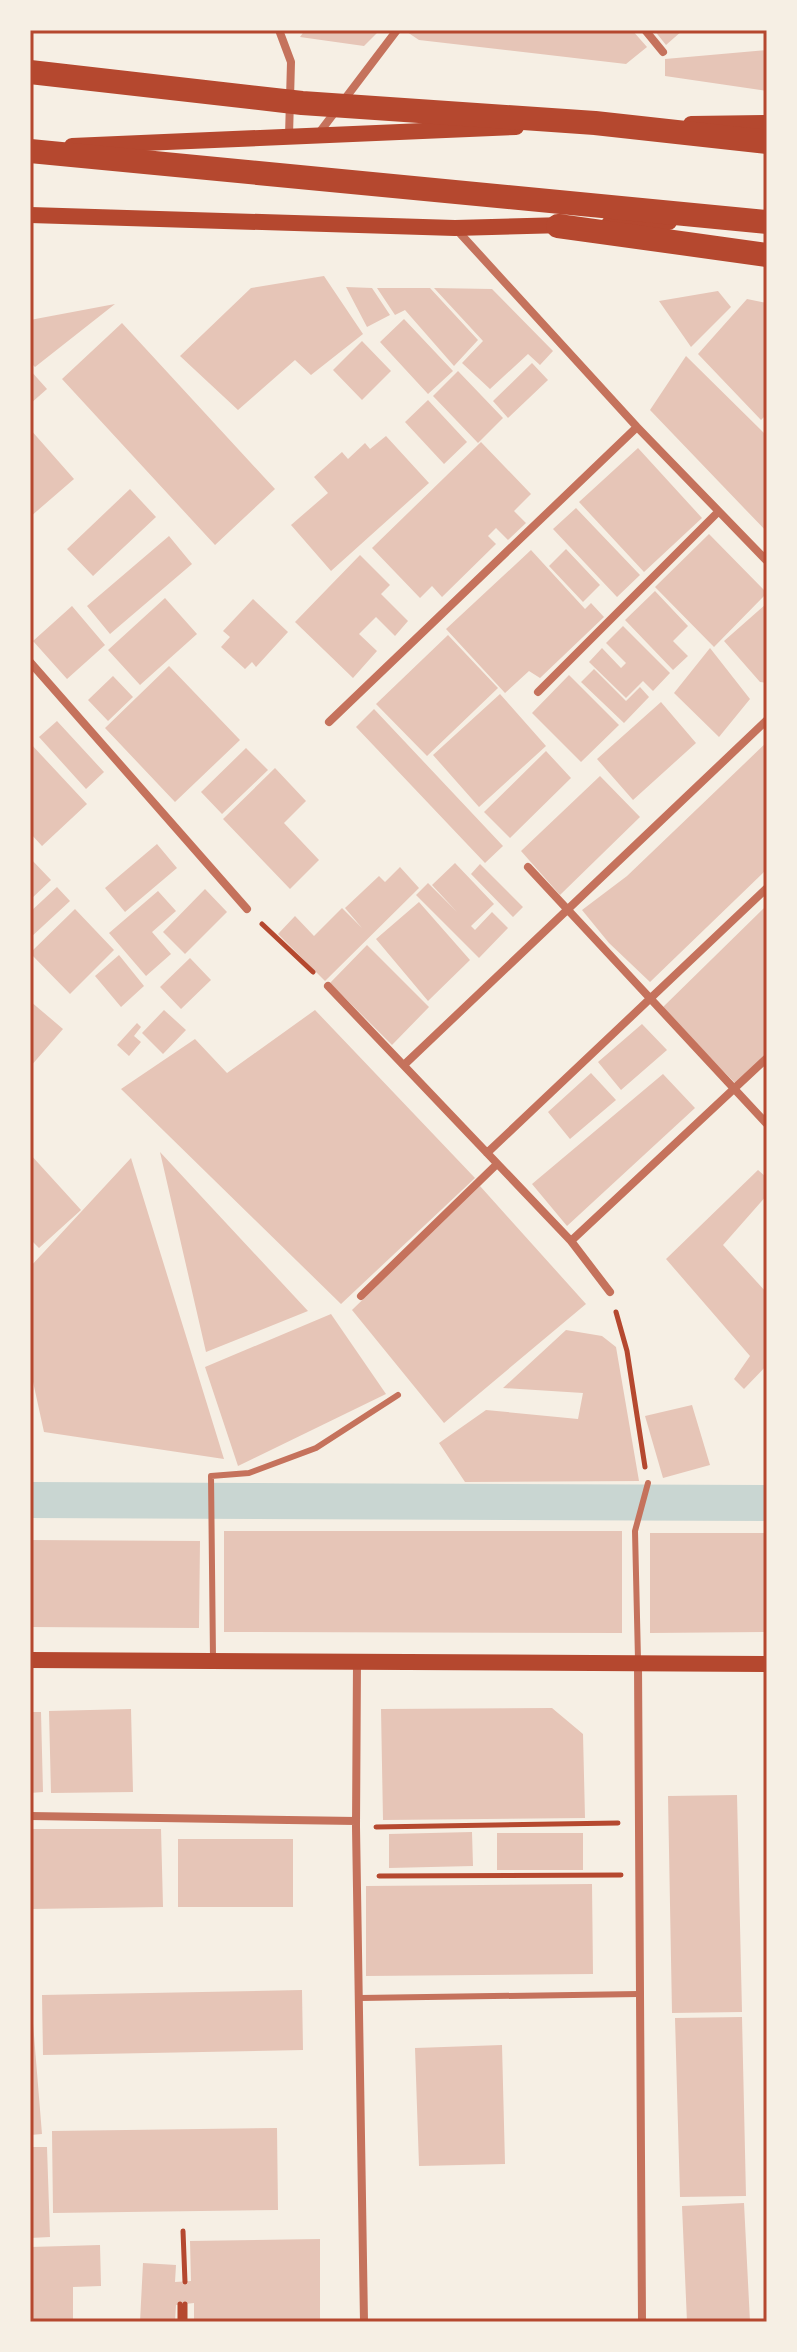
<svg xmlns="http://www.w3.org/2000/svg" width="797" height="2352" font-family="Commissioner,sans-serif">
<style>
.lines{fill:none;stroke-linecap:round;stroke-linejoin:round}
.canal{stroke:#c9d6d2;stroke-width:36}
.building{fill:#e6c5b7}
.path{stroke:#b5482f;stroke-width:5}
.service{stroke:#c5725c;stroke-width:6}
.minor{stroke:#c5725c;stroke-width:8}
.secondary{stroke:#b5482f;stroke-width:16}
.motorway{stroke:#b5482f;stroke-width:24}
.neatline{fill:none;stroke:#b5482f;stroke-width:3}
</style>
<rect width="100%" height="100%" fill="#f6efe4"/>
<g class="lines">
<path class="canal" d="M30,1500l737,3"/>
</g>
<path class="building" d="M305,30h75l-16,16 -64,-9z
M410,30h222l15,17 -21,17 -207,-24 -12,-8z
M654,30h29l-17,15z
M767,50v41l-102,-15v-17z
M324,276l39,58 -52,41 -16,-15 -57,50 -58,-54 71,-68z
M346,287l26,1 18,27 -23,12z
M377,288h53l48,52 -24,26 -49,-56 -10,5z
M434,288l58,1 61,62 -13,14 -12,-11 -38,35 -28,-26 21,-22z
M718,291l13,16 -40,40 -32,-46z
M747,299l20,4v111l-6,6 -63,-66z
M115,304l-80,63 -5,-5v-42z
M404,319l49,52 -25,23 -48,-52z
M122,323l153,166 -60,56 -153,-166z
M362,341l29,30 -29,29 -29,-30z
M686,356l81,80v96l-117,-122z
M532,363l16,17 -40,38 -15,-17z
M30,370l17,19 -17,15z
M458,371l45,47 -25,25 -45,-47z
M428,400l39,42 -23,22 -39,-42z
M30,429l44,50 -44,38z
M386,436l43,47 -98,88 -40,-46 37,-32 -14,-16 28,-25 6,7 17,-16 5,6z
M481,442l50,52 -17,17 12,12 -18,17 -12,-12 -8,8 8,8 -54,53 -10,-11 -12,12 -48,-50z
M638,448l64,70 -58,54 -65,-70z
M130,489l26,28 -63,59 -26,-27z
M576,508l64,67 -23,22 -64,-68z
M709,534l58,59 -53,54 -59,-60z
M169,536l23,28 -82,70 -23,-28z
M566,549l34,36 -17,17 -34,-36z
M531,550l54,59 6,-6 13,14 -64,61 -11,-7 -24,22 -59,-64z
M360,555l30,30 -9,9 27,27 -13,15 -19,-19 -17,17 18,17 -24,27 -58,-56z
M655,591l33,35 -15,15 15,15 -15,14 -48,-50z
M165,598l32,36 -57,51 -32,-35z
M253,599l35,33 -32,35 -4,-5 -7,7 -24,-22 9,-10 -7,-6z
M767,603v80l-7,-1 -36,-41z
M72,606l33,39 -38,34 -34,-38z
M623,626l47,47 -17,18 -10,-10 -17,17 -37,-36 13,-14 19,20 5,-5 -20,-20z
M448,635l50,53 -71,68 -51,-52z
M710,648l40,51 -31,38 -45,-44z
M169,666l71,74 -65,62 -70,-74z
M594,669l32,32 14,-14 9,10 -25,26 -43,-41z
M569,675l50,50 -38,37 -49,-49z
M113,676l20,21 -25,24 -20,-21z
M500,694l46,52 -67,61 -46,-52z
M661,702l35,41 -63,57 -36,-41z
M374,709l129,137 -18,17 -129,-136z
M57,721l47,51 -18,17 -47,-52z
M767,742v127l-117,113 -41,-39 -27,-33 45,-34z
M30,743l57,61 -45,42 -12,-13z
M246,748l22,22 -46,44 -21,-22z
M546,751l25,27 -61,60 -26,-26z
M275,768l31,33 -22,22 35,37 -29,29 -67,-70z
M600,776l40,41 -80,78 -39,-44z
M157,844l20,24 -52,44 -20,-24z
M30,858l21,22 -21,20z
M455,863l39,41 -23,22 4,4 17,-18 16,16 -29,30 -63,-63 12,-12 29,29 -25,-27z
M480,864l43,43 -10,10 -42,-43z
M400,867l19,21 -94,93 -47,-47 17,-18 19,20 28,-28 20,20 -17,-20 34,-32 6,6z
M57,887l13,14 -40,37v-26z
M205,889l22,23 -42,42 -22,-22z
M158,891l18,20 -24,21 19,22 -25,22 -37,-43z
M419,902l51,58 -42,41 -52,-62z
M767,905v149l-31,30 -74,-76z
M75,909l39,41 -44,44 -40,-41z
M367,945l62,62 -37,38 -62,-62z
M119,955l25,31 -23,21 -26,-31z
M190,958l21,22 -30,29 -21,-22z
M30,1001l33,28 -33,38z
M164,1010l22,20 -23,24 -21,-21z
M315,1010l160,168 -134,126 -220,-215 74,-50 32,34z
M137,1023l4,4 -7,9 7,6 -12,14 -12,-11z
M642,1024l25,26 -46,40 -23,-28z
M591,1073l25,27 -46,39 -22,-27z
M663,1074l32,34 -128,118 -35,-42z
M160,1152l148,159 -102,41z
M30,1154l51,56 -42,38 -9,-9z
M131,1158l93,301 -180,-27 -14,-64v-101z
M758,1170l9,8v17l-44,50 44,48v72l-23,24 -10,-10 16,-23 -84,-97z
M480,1186l106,118 -142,119 -92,-113z
M331,1314l55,80 -148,72 -33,-99z
M566,1330l36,6 14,11 23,134 -174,1 -26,-39 47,-33 92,9 5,-26 -80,-5z
M692,1405l18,60 -47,13 -18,-62z
M224,1531h398v102l-398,-1z
M650,1533h117v99l-117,1z
M30,1540l170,1 -1,87 -169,-1z
M552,1708l31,26 2,84 -202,2 -2,-111z
M131,1709l2,83 -82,1 -2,-82z
M30,1712h11l2,80 -13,1z
M737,1795l5,217 -70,1 -4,-217z
M30,1829h131l2,78 -133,2z
M472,1832l1,34 -84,2v-34z
M497,1833h86v37h-86z
M178,1839h115v68h-115z
M592,1884l1,90 -227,2v-90z
M302,1990l1,60 -260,5 -1,-60z
M30,2011h2l10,123 -12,1z
M742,2017l4,179 -66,1 -5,-179z
M502,2045l3,119 -86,2 -4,-118z
M277,2128l1,82 -225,3 -1,-82z
M30,2147h17l3,90 -20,1z
M744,2203l6,119h-63l-5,-116z
M320,2239v83h-126v-19l-18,2 -1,17h-35l3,-59 33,2 -1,17 16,-1 -1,-40z
M100,2245l1,41 -28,1v35h-43v-75z"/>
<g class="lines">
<path class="path" d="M262,924l51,48
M616,1312l11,39 18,116
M376,1827l242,-4
M379,1876l242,-1
M183,2231l2,51
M180,2322v-18
M185,2322v-18"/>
<path class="service" d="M213,1658l-2,-182 38,-3 67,-25 82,-53
M638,1660l-3,-129 13,-48
M360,1998l279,-4"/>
<path class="minor" d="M279,30l12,32 -2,74
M645,30l18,22
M319,133l78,-103
M456,229l181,198 130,134
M30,662l217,247
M538,692l180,-180
M329,722l308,-295
M528,867l239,257
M328,986l243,255 39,51
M405,1064l362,-344
M487,1153l280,-265
M571,1241l196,-183
M361,1296l136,-132
M357,1662l-1,165 8,495
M638,1664l4,658
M30,1816l326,5"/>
<path class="secondary" d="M691,124l76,-1
M72,146l444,-19
M30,215l425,13 110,-3
M609,224l60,-2
M30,1660l737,4"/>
<path class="motorway" d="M30,72l272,31 293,20 172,19
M30,151l737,71
M558,226l209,29"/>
</g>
<rect width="797" height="2352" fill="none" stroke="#f6efe4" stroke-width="64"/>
<rect x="32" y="32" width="733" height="2288" class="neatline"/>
</svg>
